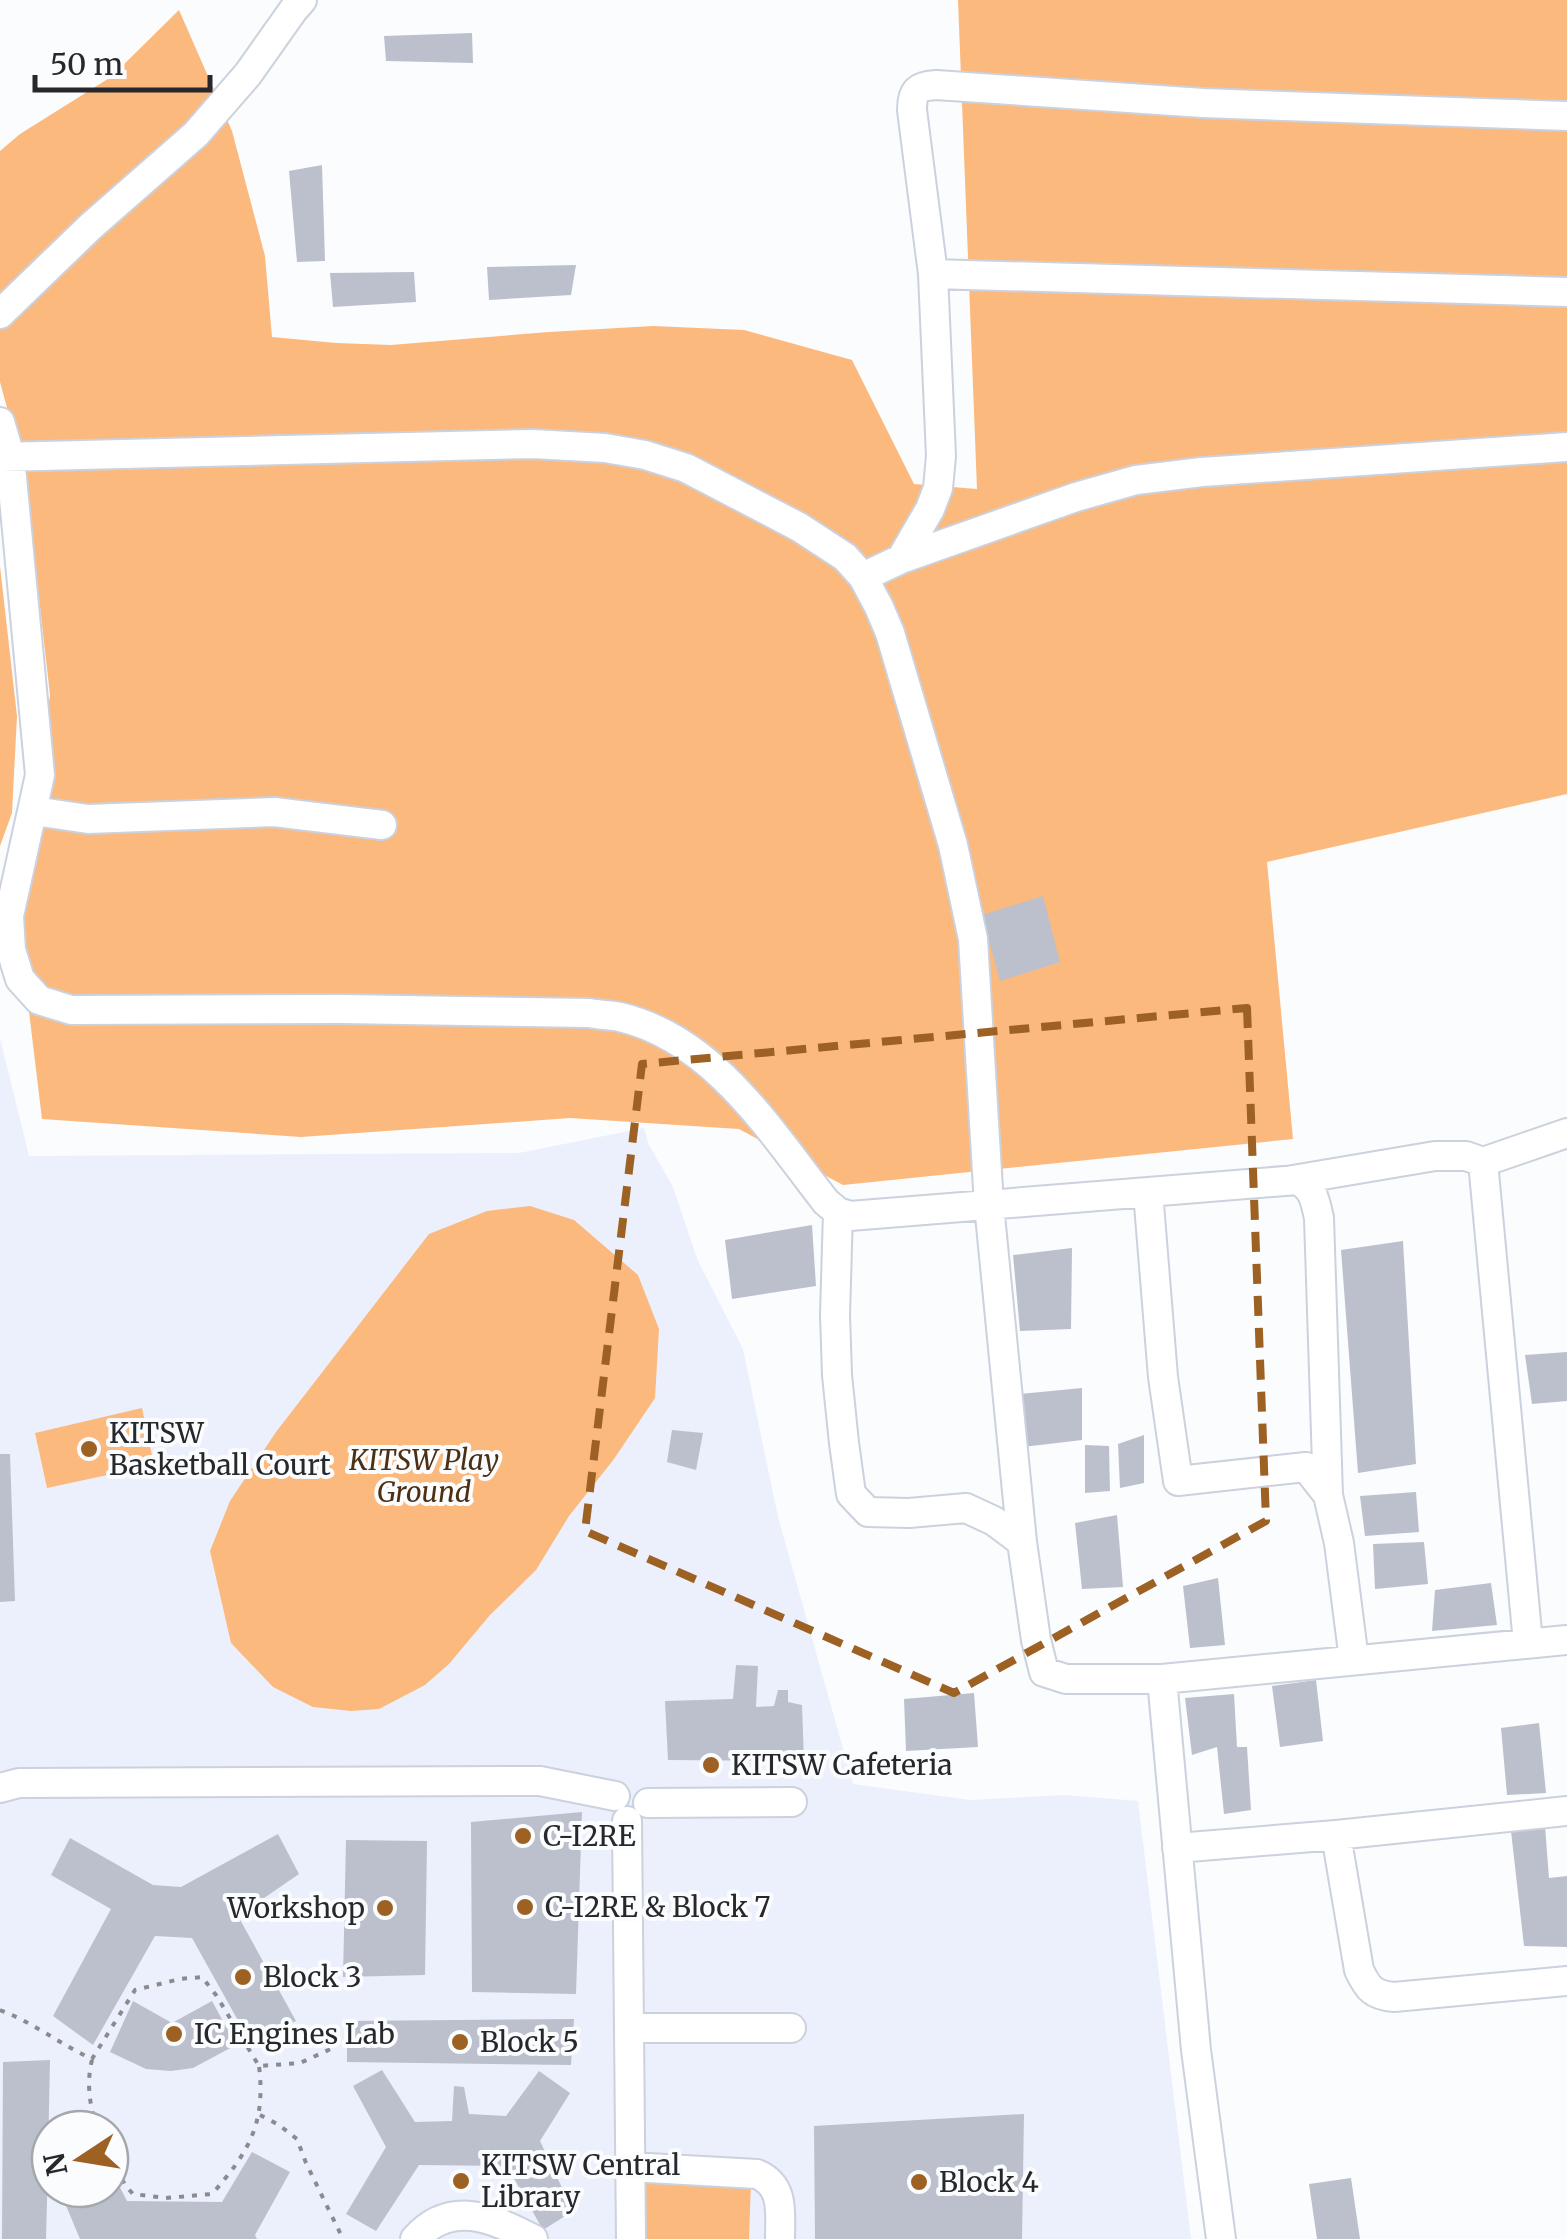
<svg xmlns="http://www.w3.org/2000/svg" width="1567" height="2239" font-family="Merriweather,serif">
<style>
.built{fill:#ebf0fc;fill-rule:evenodd}
.green{fill:#fbb97e}
.building{fill:#bbc0cc}
.lines{fill:none;stroke-linecap:round;stroke-linejoin:round}
.minor-casing{stroke:#cbd1dd;stroke-width:32}
.path{stroke:#898b8e;stroke-width:4;stroke-dasharray:5 8;stroke-linecap:butt}
.minor{stroke:#fff;stroke-width:28}
.marked{fill:none;stroke:#9d6124;stroke-width:8;stroke-dasharray:20 12;stroke-linejoin:round}
.poi-dot{fill:#9d6124;stroke:#fafcfe;stroke-width:4}
.labels{text-anchor:middle;dominant-baseline:central;stroke-width:8;stroke-linejoin:round;paint-order:stroke}
.poi-label{font-size:28px;fill:#26282c;stroke:#fafcfe;text-anchor:start}
.park-label{font-size:28px;font-style:italic;fill:#4d2f12;stroke:#fafcfe}
</style>
<rect width="100%" height="100%" fill="#fafcfe"/>
<path class="built" d="M0,1038l29,118 490,-3 125,-25 5,17 24,42 25,74 45,88 35,168 75,267 117,16 95,-5 73,6 53,438h-1191zM50,2129h60v60h-60z"/>
<path class="green" d="M958,0h609v794l-300,68 26,277 -450,46 -104,-56 -169,-11 -269,19 -259,-18 -23,-190 31,-234 -25,-221 -25,-92v-231l20,-17 91,-57 68,-67 53,121 33,125 7,81 64,6 55,2 158,-13 104,-6 91,4 108,30 62,124 63,5z
M0,566l17,150 -5,97 -12,33z
M530,1206l44,14 64,55 21,54 -4,69 -41,61 -45,57 -33,54 -46,45 -41,49 -24,21 -46,24 -28,2 -38,-4 -40,-20 -42,-44 -21,-92 20,-50 46,-69 153,-198 58,-23z
M142,1408l12,57 -107,23 -12,-55z
M642,2173l109,7 -2,59h-108z"/>
<path class="building" d="M472,33l1,30 -87,-2 -2,-25z
M322,165l3,96 -28,1 -8,-91z
M576,265l-5,30 -82,5 -2,-33z
M414,272l2,30 -83,5 -3,-34z
M1043,896l17,66 -60,19 -18,-66z
M812,1225l4,61 -84,13 -7,-59z
M1403,1241l13,223 -58,9 -17,-223z
M1072,1248l-1,81 -51,2 -7,-76z
M1567,1352v49l-35,3 -7,-49z
M1082,1388v52l-59,7 -3,-53z
M672,1430l31,3 -7,37 -29,-8z
M1144,1435v48l-24,5 -2,-44z
M1085,1445l24,1 1,45 -25,2z
M0,1454h10l5,147 -15,1z
M1416,1492l3,40 -54,4 -5,-40z
M1117,1515l6,72 -41,2 -7,-66z
M1424,1542l4,42 -53,5 -2,-45z
M1218,1578l7,67 -35,3 -7,-62z
M1491,1583l6,42 -65,6 3,-41z
M736,1665l22,1 -2,41 18,-1 4,-16h10v12l14,3 2,56 -136,-1 -3,-59 68,-2z
M1316,1680l7,61 -43,6 -8,-61z
M974,1693l4,54 -72,4 -2,-52z
M1234,1694l3,53h10l4,63 -27,4 -7,-67 -25,8 -7,-57z
M1539,1723l7,70 -39,2 -6,-67z
M582,1812l-6,182 -104,-2 -1,-170z
M1545,1826l4,52 18,-2v71l-43,-1 -13,-115z
M278,1834l21,40 -61,42 58,105 -46,21 -58,-104 -37,-2 -62,109 -40,-29 58,-107 -60,-34 19,-37 83,47 28,2z
M346,1840l81,1 -2,134 -82,2z
M133,2001l39,22 40,-22 24,44 -43,23 -22,3 -25,-2 -36,-17z
M574,2019l-3,46 -224,-3v-41z
M50,2060l-2,95 2,-2v15l-2,-5 -2,76h-44l1,-177z
M382,2070l33,52 37,-1 2,-35 10,1 5,27 37,2 33,-45 31,22 -30,48 33,70 -30,19 -36,-64 -88,-1 -43,66 -30,-17 40,-67 -33,-61z
M1024,2114l-2,125h-207l-1,-113z
M252,2152l38,20 -35,63 2,4h-177l-21,-50h51v-21l17,33 95,1z
M1351,2178l9,61h-43l-8,-55z"/>
<g class="lines">
<defs>
<path id="minor" d="M933,274l634,18
M0,314l90,-87 106,-93 52,-60 46,-65 8,-9
M0,422l10,34 30,319 -31,141 2,34 9,29 19,21 32,10 271,-1 247,4c10,2 22,2 31,4 94,22 151,115 206,185l12,10 12,4 447,-36c17,8 18,21 22,38l9,277
M0,457l533,-13 72,4 40,7 41,13 113,59 46,30 18,20 16,30 11,26 63,212 20,94 16,266 33,337 14,98 8,32 22,7h96l405,-39
M901,559l29,-50 8,-21 3,-32 -8,-182 -21,-164c0,-19 5,-24 24,-25l267,18 364,13
M863,577l38,-18 175,-62 60,-17 66,-8 365,-25
M34,811l54,8 186,-7 108,13
M1483,1162l84,-29
M1287,1181l148,-25h31l17,6 45,481
M1148,1192l15,185 15,104 128,-14 22,28 11,48 15,117
M838,1212l-3,103 2,60 7,68 7,51 17,18 41,1 57,-5 28,13 28,21
M1162,1679l34,371 25,189
M0,1788l19,-5 521,-2 75,15
M648,1803l144,-1
M627,1821l4,418
M1336,1835l23,135c9,19 14,25 35,27l173,-16
M1177,1848l159,-13 231,-24
M629,2028h162
M630,2167l127,7c28,12 23,39 23,65
M415,2239c36,-40 77,-21 118,0"/>
</defs>
<use href="#minor" class="minor-casing"/>
<path class="path" d="M0,2010c32,12 60,34 92,49l43,-69 45,-11 22,-2 14,18 43,71 41,-3 35,-16
M92,2060c-6,24 -2,46 5,69
M260,2115l19,10 18,14 9,24 37,76
M110,2156l15,29 8,9 33,4 46,-4c37,-42 54,-71 47,-128"/>
<use href="#minor" class="minor"/>
</g>
<path class="marked" d="M1247,1008l19,513 -312,172 -369,-162 57,-467z"/>
<g class="poi-dot">
<circle cx="89" cy="1449" r="10"/>
<circle cx="711" cy="1765" r="10"/>
<circle cx="523" cy="1836" r="10"/>
<circle cx="525" cy="1907" r="10"/>
<circle cx="385" cy="1908" r="10"/>
<circle cx="243" cy="1977" r="10"/>
<circle cx="174" cy="2034" r="10"/>
<circle cx="460" cy="2042" r="10"/>
<circle cx="461" cy="2181" r="10"/>
<circle cx="919" cy="2182" r="10"/>
</g>
<g class="labels">
<g class="poi-label">
<text x="109" y="1433">KITSW<tspan x="109" dy="32">Basketball Court</tspan></text>
<text x="731" y="1765">KITSW Cafeteria</text>
<text x="543" y="1836">C-I2RE</text>
<text x="545" y="1907">C-I2RE &amp; Block 7</text>
<text x="365" y="1908" text-anchor="end">Workshop</text>
<text x="263" y="1977">Block 3</text>
<text x="194" y="2034">IC Engines Lab</text>
<text x="480" y="2042">Block 5</text>
<text x="481" y="2165">KITSW Central<tspan x="481" dy="32">Library</tspan></text>
<text x="939" y="2182">Block 4</text>
</g>
<g class="park-label">
<text x="424" y="1460">KITSW Play<tspan x="424" dy="32">Ground</tspan></text>
</g>
</g>
<g transform="translate(80 2159) rotate(258)"><circle r="48" fill="#fafcfe" stroke="#a5a7aa" stroke-width="2.5"/>
<path d="M0-8L18 38L0 25L-18 38Z" fill="#9d6124"/>
<text y="-15" font-size="28" font-weight="bold" text-anchor="middle" fill="#26282c">N</text>
</g>
<path d="M35 75v15h175v-15" fill="none" stroke="#26282c" stroke-width="5"/>
<text x="50" y="75" font-size="30" fill="#26282c" stroke="#fafcfe" stroke-width="8" paint-order="stroke">50 m</text>
</svg>
